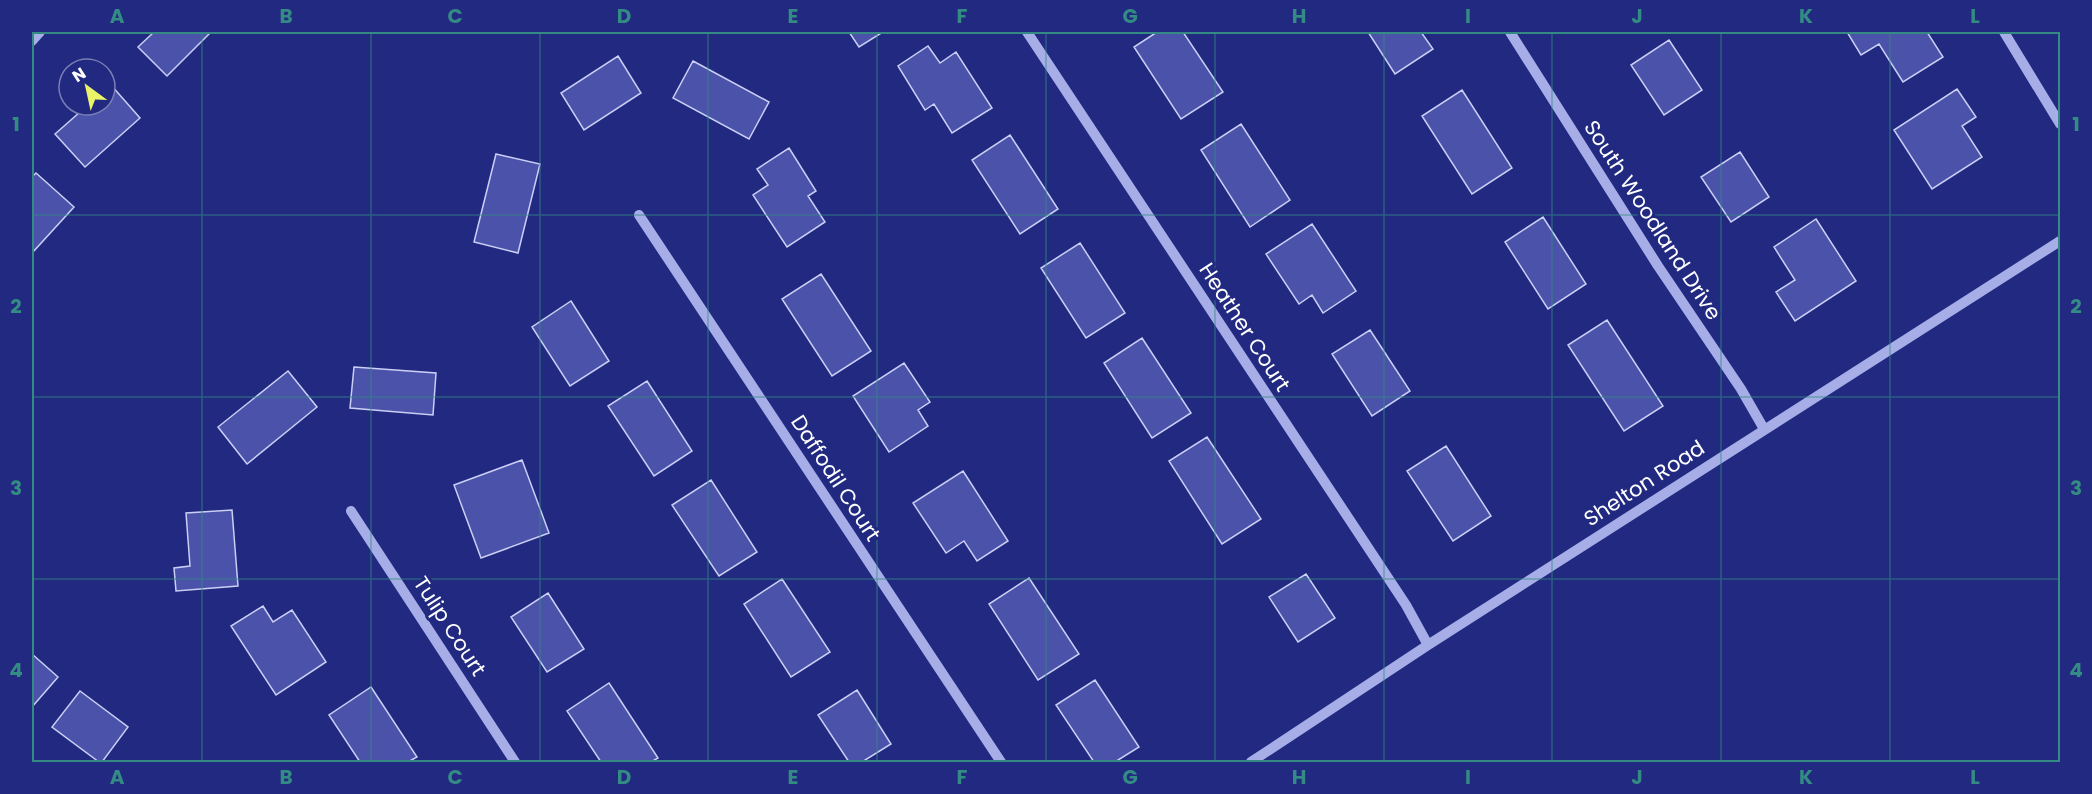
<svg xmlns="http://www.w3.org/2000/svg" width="2092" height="794" font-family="Poppins,sans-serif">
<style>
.building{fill:#4a53a9;stroke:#cbcff6;stroke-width:1.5}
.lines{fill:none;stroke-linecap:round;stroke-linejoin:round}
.minor{stroke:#a7ade7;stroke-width:10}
.grid{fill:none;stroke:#338b84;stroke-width:1.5;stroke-opacity:0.55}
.labels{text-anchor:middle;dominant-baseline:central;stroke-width:6;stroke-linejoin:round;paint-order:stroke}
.street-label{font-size:21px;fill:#fff;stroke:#212980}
.neatline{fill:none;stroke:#338b84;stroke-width:2}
.grid-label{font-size:20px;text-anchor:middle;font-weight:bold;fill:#338b84}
</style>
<rect width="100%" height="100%" fill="#212980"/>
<path class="building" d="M154,32h57l-44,44 -29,-29z
M849,32h34l-24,15z
M1157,32h26l40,60 -42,27 -47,-72z
M1368,32h53l12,17 -38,25z
M1847,32h80l16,25 -40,25 -24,-38 -18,11z
M1669,40l33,50 -38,25 -33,-50z
M928,46l12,17 16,-11 36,56 -40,25 -18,-29 -9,6 -27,-44z
M618,56l23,37 -57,37 -23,-37z
M693,61l76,41 -20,37 -76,-41z
M111,85l29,33 -55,49 -30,-33 33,-29h17v-15z
M1957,89l19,28 -14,9 20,31 -50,32 -38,-59z
M1462,90l50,78 -40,26 -50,-78z
M1241,124l49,76 -40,27 -49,-77z
M1010,135l48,74 -38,25 -48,-74z
M789,148l27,43 -8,5 17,26 -38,25 -34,-52 15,-10 -11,-16z
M1740,152l29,45 -38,25 -30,-45z
M496,154l44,10 -22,89 -44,-11z
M36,173l38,34 -42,46v-76z
M1543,217l43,67 -38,25 -43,-67z
M1816,219l40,62 -61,40 -19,-29 19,-12 -21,-33z
M1312,224l44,67 -33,22 -11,-18 -13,9 -33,-50z
M1080,243l45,70 -39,25 -45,-70z
M821,274l50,77 -39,25 -50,-77z
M571,301l38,60 -39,25 -38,-59z
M1607,320l56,86 -39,25 -56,-86z
M1370,330l40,61 -38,25 -40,-62z
M1142,338l49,75 -39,25 -48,-75z
M904,363l26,39 -12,8 10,16 -39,26 -36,-56z
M354,367l82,6 -3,42 -83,-7z
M288,371l29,36 -70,57 -29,-37z
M647,381l45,70 -38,25 -46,-70z
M1207,437l54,82 -39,25 -53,-83z
M1446,446l45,70 -38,25 -46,-70z
M522,460l27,73 -68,25 -27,-73z
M963,471l45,70 -31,20 -13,-20 -18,12 -33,-50z
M711,480l46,72 -38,24 -47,-71z
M232,510l6,76 -62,5 -2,-23 16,-2 -4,-53z
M1306,574l29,44 -37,24 -29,-45z
M1029,578l50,76 -41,26 -49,-76z
M782,579l48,73 -39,25 -47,-73z
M548,593l36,56 -37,23 -36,-55z
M263,606l10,16 19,-12 34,52 -50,33 -45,-69z
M32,654l26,23 -26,30z
M1095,680l44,67 -24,15h-21l-38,-57z
M609,683l49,75 -7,4h-50l-34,-51z
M371,687l46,70 -9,5h-48l-31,-47z
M857,690l34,54 -29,18h-13l-31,-47z
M80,691l48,36 -26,35h-3l-47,-35z"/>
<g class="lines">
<path class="minor" d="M1027,32l379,573 22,40
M1510,32l148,234 83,123 23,40
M2004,32l56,92
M32,41l8,-9
M639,215l362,547
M351,511l164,251
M1251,762l177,-117 632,-404"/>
</g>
<path class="grid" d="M202,32v730M371,32v730M540,32v730M708,32v730M877,32v730M1046,32v730M1215,32v730M1384,32v730M1552,32v730M1721,32v730M1890,32v730M32,215h2028M32,397h2028M32,579h2028"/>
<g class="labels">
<g class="street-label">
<text transform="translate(1653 220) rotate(57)">South Woodland Drive</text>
<text transform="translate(1245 327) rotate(57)">Heather Court</text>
<text transform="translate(836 478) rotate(57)">Daffodil Court</text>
<text transform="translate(1644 483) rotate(-33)">Shelton Road</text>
<text transform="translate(450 626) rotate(57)">Tulip Court</text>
</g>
</g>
<rect width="2092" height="794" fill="none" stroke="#212980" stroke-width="66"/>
<g transform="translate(87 87) rotate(327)"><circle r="28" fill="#212980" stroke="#7a7fb3" stroke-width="1.5"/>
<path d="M0-4.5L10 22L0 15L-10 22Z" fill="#ebf469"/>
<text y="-9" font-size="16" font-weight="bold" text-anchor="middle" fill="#ffffff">N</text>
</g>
<rect x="33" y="33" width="2026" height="728" class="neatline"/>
<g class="grid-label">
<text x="117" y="23">A</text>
<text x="286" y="23">B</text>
<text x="455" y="23">C</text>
<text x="624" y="23">D</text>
<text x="793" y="23">E</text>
<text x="962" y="23">F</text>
<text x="1130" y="23">G</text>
<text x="1299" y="23">H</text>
<text x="1468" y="23">I</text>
<text x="1637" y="23">J</text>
<text x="1806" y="23">K</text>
<text x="1975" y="23">L</text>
<text x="16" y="131">1</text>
<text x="2076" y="131">1</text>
<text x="16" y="313">2</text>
<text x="2076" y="313">2</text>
<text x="16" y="495">3</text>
<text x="2076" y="495">3</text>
<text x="16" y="677">4</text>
<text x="2076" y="677">4</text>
<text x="117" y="784">A</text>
<text x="286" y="784">B</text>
<text x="455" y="784">C</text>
<text x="624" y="784">D</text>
<text x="793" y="784">E</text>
<text x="962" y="784">F</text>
<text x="1130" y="784">G</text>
<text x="1299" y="784">H</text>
<text x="1468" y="784">I</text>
<text x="1637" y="784">J</text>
<text x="1806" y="784">K</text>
<text x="1975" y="784">L</text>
</g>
</svg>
